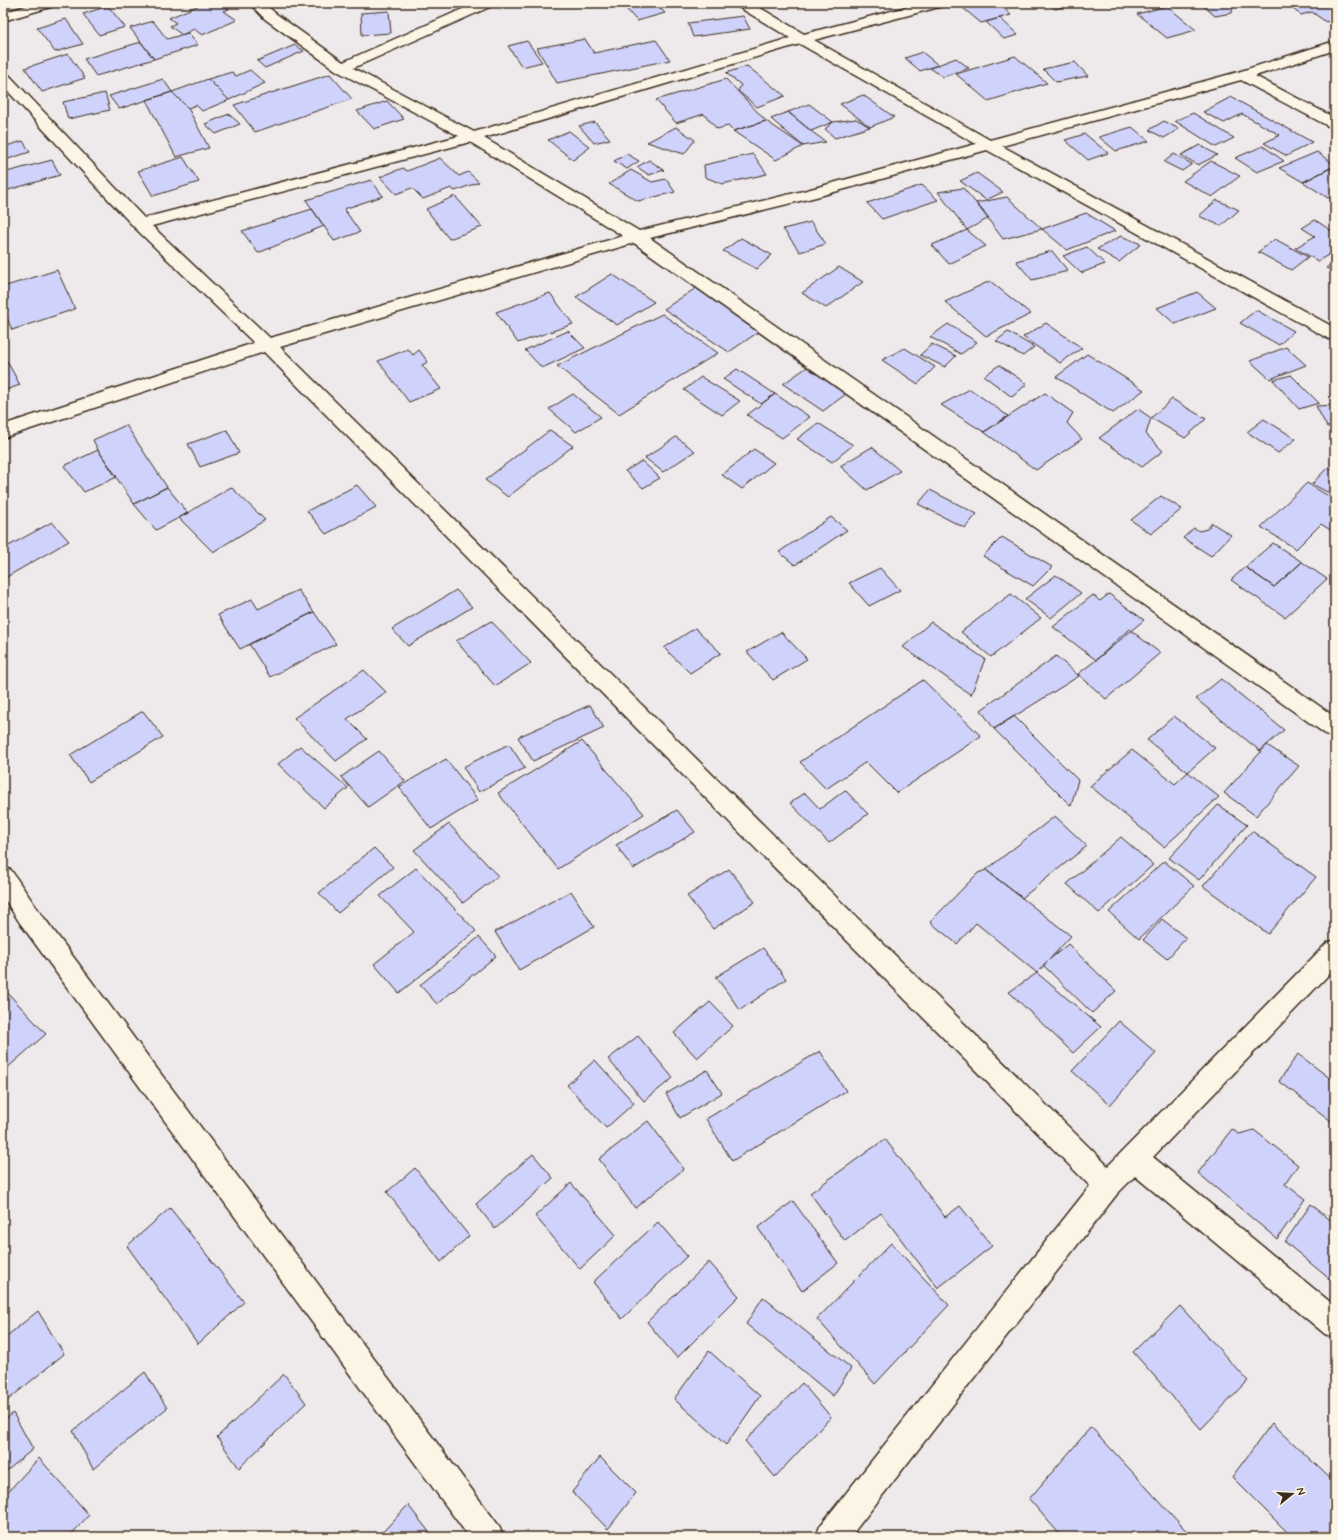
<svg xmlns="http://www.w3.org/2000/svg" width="1338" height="1540" font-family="Mynerve,sans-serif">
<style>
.building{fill:#cfd2fa;stroke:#3b2a1e}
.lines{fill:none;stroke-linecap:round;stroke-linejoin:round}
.minor-casing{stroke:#3b2a1e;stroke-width:3}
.minor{fill:#fcf5e5;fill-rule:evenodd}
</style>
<rect width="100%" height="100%" fill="#eeeaeb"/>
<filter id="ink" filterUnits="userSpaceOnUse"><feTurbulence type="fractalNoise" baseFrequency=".025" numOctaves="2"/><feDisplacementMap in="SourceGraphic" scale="8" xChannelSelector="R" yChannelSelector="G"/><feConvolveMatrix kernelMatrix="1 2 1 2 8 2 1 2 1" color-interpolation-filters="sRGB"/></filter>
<g filter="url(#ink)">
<path class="building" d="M204,3h16l9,6 -5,2 13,9 -35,15 -8,-6 -12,6 -12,-9 6,-3 -7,-5z
M621,3h37l-2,1 9,9 -28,8z
M981,3h17l13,12 -30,8 -18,-15z
M1048,3h30l-23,6z
M1200,3h29l4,3 -1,7 -17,3z
M1289,3h46v16l-9,3 -14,-10 -11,3 -15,-11z
M108,6l17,21 -26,8 -16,-21z
M1167,6l29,24 -29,8 -30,-24z
M389,11l2,22 -29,2 -1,-22z
M743,16l7,13 -57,8 -5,-14z
M1000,18l18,17 -14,4 -18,-17z
M66,19l17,25 -28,8 -18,-24z
M153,21l14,18 21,-6 10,12 -44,14 -24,-31z
M585,39l9,14 62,-13 14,20 -113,23 -20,-35z
M527,41l15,21 -20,5 -14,-21z
M141,42l13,17 -58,17 -12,-17z
M295,45l9,6 -39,17 -8,-7z
M922,52l16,13 -18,6 -15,-13z
M68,54l17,24 -43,14 -17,-24z
M1015,56l32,27 -59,18 -32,-27z
M956,58l13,10 -26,9 -13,-9z
M1075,62l13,14 -32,6 -13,-13z
M747,66l38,30 -28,11 -19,-16 3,-6 -15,-12z
M250,70l15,13 -36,17 -21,-21 24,-7 4,4z
M330,74l22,25 -97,33 -21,-27z
M163,79l9,13 -53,17 -10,-13z
M208,79l21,21 -27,11 -6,-6 -8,3 -16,-16z
M726,79l40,42 -33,10 -5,-5 -11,3 -13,-15 -28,9 -20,-23z
M172,92l16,16 21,40 -33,9 -30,-57z
M105,93l5,17 -42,9 -5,-17z
M863,95l31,22 -24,10 -30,-23z
M1231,97l81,45 -25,14 -23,-13 16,-8 -38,-21 -18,9 -21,-11z
M387,101l17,18 -30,10 -17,-18z
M809,104l24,18 -22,9 -23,-19z
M788,112l23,19 15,11 -23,4 -32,-27z
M1193,113l41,25 -18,9 -41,-26z
M229,114l11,10 -24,10 -11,-10z
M856,119l14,8 -35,11 -10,-9 8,-7z
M766,121l37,25 -27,14 -43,-29z
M1164,121l15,8 -15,9 -15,-8z
M595,122l15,17 -16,4 -15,-17z
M676,127l19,13 -11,14 -37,-12z
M1132,127l17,14 -33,10 -17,-14z
M569,131l21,16 -17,13 -25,-20z
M1085,134l23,19 -20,7 -23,-20z
M23,141l7,11 -25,8 -2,-4v-9z
M1200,145l17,10 -19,10 -17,-10z
M1263,146l21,15 -27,11 -22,-14z
M1317,152l18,13v1l-32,16 -24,-14z
M627,154l12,7 -12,8 -13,-8z
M753,154l14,20 -45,10 -17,-7 -1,-12z
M1174,154l18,10 -10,7 -18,-9z
M183,157l16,25 -46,14 -15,-25z
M440,158l19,18 9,-4 11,10 -24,9 -4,-3 -28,11 -11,-11 -16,6 -16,-17 23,-9 4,3z
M52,160l8,15 -55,16 -2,-18z
M649,160l15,10 -15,5 -12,-8z
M1211,161l29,15 -28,21 -29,-16z
M1330,168l5,3v23l-7,4 -25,-16z
M631,170l21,12 14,-3 9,13 -37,9 -29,-17z
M977,173l26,19 -17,8 -26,-19z
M371,180l12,16 -39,13 16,23 -26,9 -28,-41z
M922,185l16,15 -56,19 -15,-16z
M963,188l26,30 -22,12 -29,-38z
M455,196l27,31 -33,12 -23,-30z
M1007,197l35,32 -39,10 -27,-36z
M1217,200l22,10 -18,16 -22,-10z
M312,209l12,17 -66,27 -16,-22z
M1086,213l29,18 -48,19 -25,-21z
M1315,220l20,13v18l-17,10 -23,-13 20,-12 -13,-8z
M811,222l15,22 -26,8 -17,-23z
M967,230l19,16 -37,18 -17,-19z
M1121,236l20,8 -22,18 -22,-13z
M741,238l31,17 -15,14 -34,-18z
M1275,239l33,18 -17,13 -33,-18z
M1087,247l18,17 -24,9 -18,-17z
M1052,251l16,20 -36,9 -16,-19z
M1335,261v11l-9,-4z
M839,267l24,15 -37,26 -24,-15z
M57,270l18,39 -63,21 -9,-22v-21z
M612,274l42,28 -37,23 -41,-28z
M990,281l41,33 -45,22 -41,-34z
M696,288l64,43 -31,21 -65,-43z
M1197,292l19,16 -41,16 -18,-16z
M550,293l23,31 -55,19 -22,-31z
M1256,310l38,21 -15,14 -39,-22z
M662,314l56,39 -99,61 -62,-48z
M1046,323l36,25 -22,15 -37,-26z
M948,324l29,18 -16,12 -31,-17z
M568,331l17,17 -43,20 -17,-18z
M1008,332l26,15 -11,9 -27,-15z
M932,344l24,12 -11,11 -25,-12z
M1286,347l20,18 -36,14 -20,-18z
M905,348l30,19 -17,17 -36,-24z
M408,349l5,6 6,-5 9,12 -6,3 19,24 -32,13 -31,-41z
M1087,354l57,36 -31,23 -57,-36z
M7,361l13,24 -17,6v-28z
M813,363l40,26 -30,22 -40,-27z
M999,365l28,19 -15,13 -28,-21z
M737,369l38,25 -14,10 -38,-25z
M1291,375l28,28 -20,6 -26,-29z
M701,377l39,24 -18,14 -38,-25z
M970,389l38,27 -24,16 -43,-27z
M1045,393l28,20 -6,10 15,16 -46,31 -52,-38z
M573,394l28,23 -25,15 -27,-23z
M775,394l35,23 -28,21 -35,-23z
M1172,399l34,20 -21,19 -34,-20z
M1335,405v21l-8,1 -11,-21z
M1138,409l13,9 -5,16 17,17 -21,16 -43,-29z
M1264,419l32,20 -18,14 -31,-21z
M818,423l35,22 -21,17 -35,-23z
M126,425l41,62 -33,17 -36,-54 -5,-10z
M227,430l12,23 -39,14 -12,-23z
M550,430l23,16 -65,51 -23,-17z
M676,437l19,14 -32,21 -18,-14z
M872,447l28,24 -33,19 -27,-24z
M754,449l20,14 -32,26 -20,-14z
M98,450l19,27 -33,15 -20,-26z
M642,461l18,17 -17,10 -18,-17z
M1328,467l7,4v25l-23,-12z
M1307,483l28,17v33l-14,-9 -25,25 -35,-22z
M357,485l19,22 -50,27 -19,-23z
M167,487l21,26 -32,17 -22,-26z
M231,487l34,33 -52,32 -34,-34z
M930,490l47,24 -12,14 -47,-24z
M1161,496l21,13 -31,25 -20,-14z
M831,517l16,13 -52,35 -16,-13z
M52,522l17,19 -66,38v-30z
M1212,523l19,12 -20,21 -28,-18 11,-10 5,3 8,-2z
M1002,537l50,30 -19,19 -50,-30z
M1273,543l29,19 -28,25 -29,-20z
M1302,562l25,17 -42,38 -54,-37 14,-13 29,20z
M880,568l20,22 -31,16 -20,-23z
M1056,575l25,18 -30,25 -26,-19z
M298,590l16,22 -74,37 -22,-34 34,-16 6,10z
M456,590l16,17 -64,39 -16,-17z
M1011,594l30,24 -50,39 -30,-25z
M1109,594l35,26 -48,40 -43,-33 40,-32 7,6z
M314,612l22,32 -66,33 -21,-33z
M491,621l40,42 -36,23 -39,-45z
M931,622l54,37 -14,36 -68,-48z
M695,628l26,25 -31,20 -26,-25z
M1129,629l31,24 -54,46 -28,-25 18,-14z
M781,632l26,27 -34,21 -26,-28z
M1056,656l23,20 -85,53 -13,-19z
M364,670l22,22 -39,27 20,20 -31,22 -42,-43z
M1221,679l63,51 -24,21 -64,-52z
M923,680l58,56 -84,57 -31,-31 -40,27 -26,-27z
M590,705l14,23 -71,33 -15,-24z
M143,711l20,26 -74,45 -19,-27z
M1014,716l64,64 -7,26 -77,-77z
M1174,716l41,32 -27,24 -41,-32z
M582,741l62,73 -86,55 -60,-76z
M509,744l16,24 -46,24 -16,-25z
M1267,745l32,21 -43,50 -32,-23z
M300,746l48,42 -24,20 -46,-44z
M1132,750l43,34 13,-12 31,25 -55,50 -74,-61z
M379,751l26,30 -37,26 -27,-30z
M446,759l32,41 -47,29 -32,-42z
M845,790l23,24 -39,29 -39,-40 15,-10 15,16z
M1218,805l29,20 -48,55 -30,-22z
M677,810l18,22 -62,37 -17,-24z
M1055,816l32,30 -65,52 -36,-28z
M449,824l49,52 -35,27 -49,-53z
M1252,831l64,46 -48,57 -65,-48z
M1121,837l32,28 -54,48 -32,-29z
M374,848l19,19 -55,46 -19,-20z
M1164,861l30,25 -55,53 -30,-27z
M416,868l60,63 -77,62 -25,-29 40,-32 -34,-36z
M729,869l26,33 -42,27 -26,-33z
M986,870l85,66 -34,37 -61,-50 -19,21 -27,-22 48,-49z
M571,891l23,36 -75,43 -24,-38z
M1162,919l24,19 -19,21 -24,-19z
M479,937l17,19 -59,48 -17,-19z
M1068,944l48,47 -24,22 -49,-48z
M763,948l23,31 -46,31 -24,-33z
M1037,973l64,54 -28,26 -64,-61z
M6,991l40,43 -40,35 -3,-3v-72z
M710,1002l23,24 -36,32 -23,-25z
M1119,1021l37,32 -46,52 -38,-34z
M638,1036l35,42 -29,23 -36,-42z
M820,1051l26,40 -114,70 -26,-42z
M1298,1054l37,28v42l-56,-43z
M595,1060l39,43 -28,25 -39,-43z
M707,1070l15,23 -42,25 -14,-24z
M648,1121l36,48 -49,39 -36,-49z
M1232,1129l7,5 15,-4 44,35 -13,19 20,15 -28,40 -79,-66z
M885,1139l60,78 15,-11 32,40 -54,42 -57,-75 -36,28 -35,-48z
M533,1154l20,24 -58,51 -19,-25z
M415,1168l54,68 -28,26 -54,-70z
M571,1183l45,52 -36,34 -45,-53z
M793,1201l45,62 -36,28 -44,-63z
M1311,1204l24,20v55l-2,3 -48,-40z
M170,1208l74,94 -46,42 -71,-98z
M658,1222l29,34 -65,63 -29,-37z
M891,1243l58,62 -74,79 -58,-65z
M709,1262l30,34 -62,62 -30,-36z
M763,1297l88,71 -18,28 -87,-72z
M1180,1306l68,75 -47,48 -68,-77z
M38,1311l26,43 -61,50v-65z
M709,1351l51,45 -34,49 -52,-46z
M145,1372l22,36 -74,61 -20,-38z
M284,1374l22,29 -67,65 -22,-31z
M802,1383l29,34 -56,60 -30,-36z
M13,1413l20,36 -30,25v-53z
M1272,1423l63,60v47l-5,7h-38l-60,-60z
M1091,1427l101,110h-130l-33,-38z
M600,1457l36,36 -28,36 -36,-37z
M39,1458l50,57 -20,22h-65l-1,-40z
M408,1505l25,32h-55z"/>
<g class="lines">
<defs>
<path id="minor" d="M35,3h21l-2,3 -51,15v-8z
M249,3h15l11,10 68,49 133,-59h18l-2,3 -139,62 121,64 316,-94 -53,-32 -2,-3h17l52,31 118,-31h23l-2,3 -129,34 176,100 248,-68 97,-31v9l-80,26 80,42v11l-5,-2 -89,-47 -239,66 333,182v13l-6,-2 -342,-189 -171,47 -166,41 685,479v21l-8,-3 -693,-492 -354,104 828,819 219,-223 8,-3v28l-182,189 182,149v32l-10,-4 -190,-158 -18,18 -267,343h-34l4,-11 270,-340 -826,-834 -261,86v-13l251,-82 -119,-115 -132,-142v-13l5,1 136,144 315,-82 -122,-65 -72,-52zM800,44l176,100 -169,46 -168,41 -155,-93zM470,142l153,94 -353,102 -118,-112z
M3,867l8,3 25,37 463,619 4,11h-34l-449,-614 -17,-26z"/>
</defs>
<use href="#minor" class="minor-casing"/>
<use href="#minor" class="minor"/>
</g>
</g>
<rect width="1338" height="1540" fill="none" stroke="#fcf5e5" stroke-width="16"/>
<rect x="8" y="8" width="1322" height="1524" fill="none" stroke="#3b2a1e" stroke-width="1.5" filter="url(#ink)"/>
<g transform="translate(1292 1494) rotate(72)" stroke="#fcf5e5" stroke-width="3" paint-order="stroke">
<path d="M0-3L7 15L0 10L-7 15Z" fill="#3b2a1e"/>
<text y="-6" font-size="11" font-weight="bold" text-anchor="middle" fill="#3b2a1e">N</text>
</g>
</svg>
